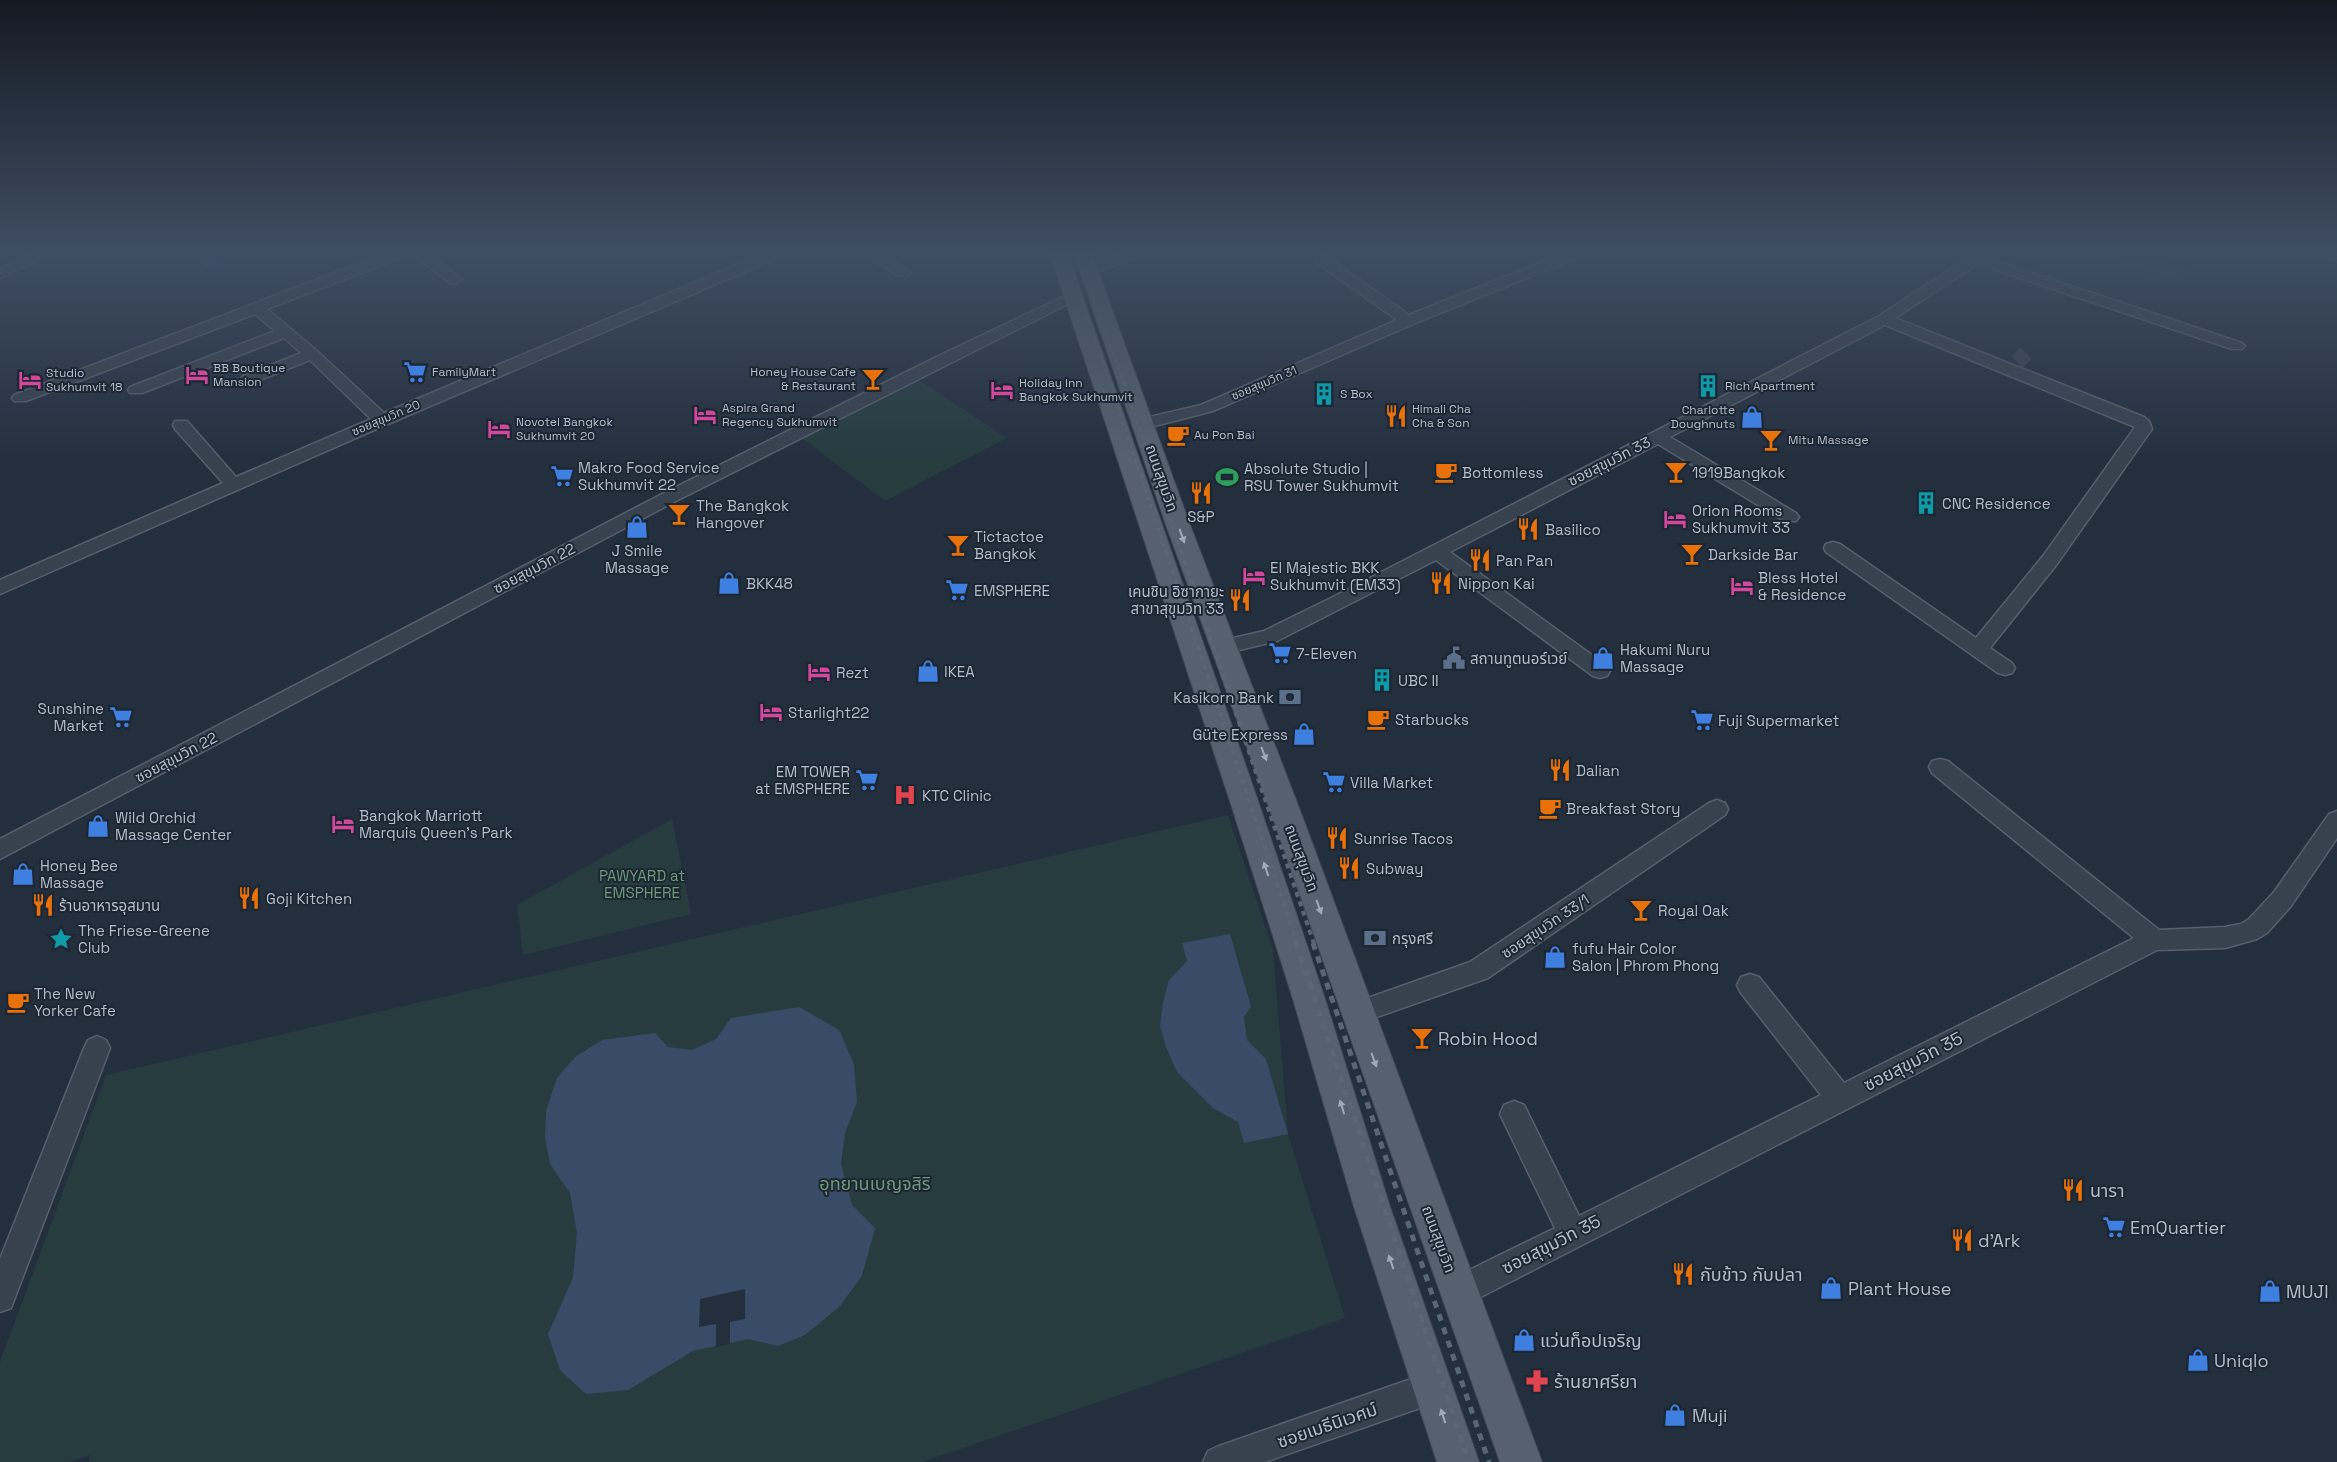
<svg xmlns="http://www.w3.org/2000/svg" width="2337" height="1462" font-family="'Space Grotesk','Noto Sans Thai',sans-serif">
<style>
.green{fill:#263c3f}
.water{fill:#394c67}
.pier{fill:#242f3e}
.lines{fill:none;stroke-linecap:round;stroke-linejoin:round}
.street-tunnel{stroke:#3a4453;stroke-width:16;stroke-dasharray:16 8;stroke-linecap:butt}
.street-casing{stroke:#565f6c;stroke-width:3}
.primary-casing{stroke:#414a57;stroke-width:2}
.street{fill:#38414e;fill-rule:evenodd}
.primary{fill:#56606e;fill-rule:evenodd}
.rail-far2{stroke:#5a6575;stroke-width:3;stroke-dasharray:4 4;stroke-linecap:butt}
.rail-far1{stroke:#5a6575;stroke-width:4;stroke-dasharray:5 5;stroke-linecap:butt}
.rail{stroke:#5a6575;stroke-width:5;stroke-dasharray:7 7;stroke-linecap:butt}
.oneway{fill:#a1aab7}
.labels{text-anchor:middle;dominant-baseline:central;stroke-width:4;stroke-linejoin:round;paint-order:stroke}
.far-poi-label{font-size:12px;fill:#b4bcc9;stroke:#1d2633;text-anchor:start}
.far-street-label{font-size:12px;fill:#b4bcc9;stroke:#1d2633}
.street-label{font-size:15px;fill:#b4bcc9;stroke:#1d2633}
.poi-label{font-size:15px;fill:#b4bcc9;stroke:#1d2633;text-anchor:start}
.park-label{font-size:15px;fill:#6b9a76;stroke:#1d2633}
.near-poi-label{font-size:18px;fill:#b4bcc9;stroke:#1d2633;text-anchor:start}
.near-street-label{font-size:18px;fill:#b4bcc9;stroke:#1d2633}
.near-park-label{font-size:18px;fill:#6b9a76;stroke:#1d2633}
</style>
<rect width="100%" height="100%" fill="#242f3e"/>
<path class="green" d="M2104,254h40l44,16 -17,12 -70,-26z
M919,380l88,58 -122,63 -82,-62z
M1228,815l45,135 15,184 57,184 -423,144h-833l1,-7 -21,7h-69v-100l106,-287z
M672,819l19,95 -168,41 -6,-50z"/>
<path class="water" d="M193,254h20l9,10 -15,5z
M1230,934l21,73 -7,10 3,23 19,19 22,75 -44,9 -6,-21 -25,-14 -36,-36 -11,-25 -6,-21 3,-23 6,-23 18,-19 -5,-18z
M799,1007l40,23 15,34 3,38 -12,31 -4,31 11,41 23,23 -13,48 -23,31 -34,28 -27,11 -30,-7 -55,12 -65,39 -42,4 -26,-24 -12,-36 25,-56 4,-45 -7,-40 -20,-29 -5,-26 1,-27 11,-33 18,-21 27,-17 53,-7 13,14 24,3 24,-11 15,-21z"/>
<path class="pier" d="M745,1289v30l-15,3v22l-14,3v-23l-17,3 1,-28z"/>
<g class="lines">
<path class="street-tunnel" d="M2017,362l9,-9"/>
<defs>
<path id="street" d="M31,254h19l-50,24v-9z
M384,254h21l-2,3 -136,52 50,42 67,62 378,-159h20l-2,3 -392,167 -388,170v-14l223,-97 -48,-54 -2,-4 2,-4h12l49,56 135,-58 -61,-59 -55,22h-12l-2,-3 2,-3 58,-23 -17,-15 -142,55h-12l-2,-3 2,-3 145,-56 -20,-17 -229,87h-12l-2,-3 2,-3z
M413,254h17l32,26 -7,4 -5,-1z
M863,254h18l30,19 -2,3h-10z
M1118,254h21l-2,3 -43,16h-10l-2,-3 2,-3z
M1562,254h20l-2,3 -167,67 -200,87 -70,18 -6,-1 -2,-4 2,-4 64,-15 196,-85 -81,-58 -2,-3 2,-3h10l83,59z
M1974,254h17l-3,4 254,85 3,3 -3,3h-10l-254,-85 -83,54 249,99 5,4 3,8 -95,135 -67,84 22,15 3,5 -3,5 -7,2 -7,-2 -172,-121 -2,-4 2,-4 7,-2 7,2 136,94 67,-82 92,-129 -250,-102 -215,112 126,76 3,4 -3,4h-12l-126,-77 -208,108 157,114 3,5 -3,5 -7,2 -7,-2 -157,-116 -159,81 -54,13 -7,-2 -3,-5 3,-5 48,-11 67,-33 548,-282z
M2321,254h16v7l-14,-4z
M1073,292l7,4 -2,3 -404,203 -674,357v-20l662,-345 270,-135z
M1940,759l8,2 211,169 66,-3 16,-3 8,-5 25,-27 55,-78 8,-3v27l-46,68 -24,27 -10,6 -32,9 -68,2 -688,353 -11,4 -11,-4 -4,-11 4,-11 108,-53 -55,-114 4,-9 10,-4 10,4 55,111 242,-121 -80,-102 -4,-8 4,-8 9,-3 9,3 85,106 290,-145 -202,-165 -3,-6 3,-6z
M1717,800l8,3 3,6 -3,6 -237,163 -131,46 -9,-3 -4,-8 4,-8 122,-43 239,-159z
M97,1036l9,4 4,8 -99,260 -11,4v-53l84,-211 4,-8z
M1434,1371l11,5 5,11 -5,11 -11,5 -169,59h-62l5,-11 11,-5z"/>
<path id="primary" d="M1050,254h18l190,547 67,198 65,208 89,255h-42l-83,-255 -61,-208 -63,-198z
M1074,254h18l98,271 114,296 238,641h-42l-226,-641 -108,-296z"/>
</defs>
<use href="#street" class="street-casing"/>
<use href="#primary" class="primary-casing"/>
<use href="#street" class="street"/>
<use href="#primary" class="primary"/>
<path class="rail-far2" d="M1067,254l99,298
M1077,254l46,126 58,172"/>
<path class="rail-far1" d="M1166,551l131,393
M1181,551l133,393"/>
<path class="rail" d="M1296,943l173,519
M1313,943l176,519"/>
</g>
<defs><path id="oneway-solid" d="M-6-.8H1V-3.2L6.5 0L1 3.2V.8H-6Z" transform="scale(1.25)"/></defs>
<g class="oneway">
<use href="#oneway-solid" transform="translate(1182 536) rotate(70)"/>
<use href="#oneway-solid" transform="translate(1264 754) rotate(69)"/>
<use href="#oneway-solid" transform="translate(1266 869) rotate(-108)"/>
<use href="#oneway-solid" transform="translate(1319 907) rotate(70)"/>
<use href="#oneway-solid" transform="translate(1374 1060) rotate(70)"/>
<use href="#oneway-solid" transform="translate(1342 1107) rotate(-107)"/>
<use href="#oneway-solid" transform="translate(1391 1262) rotate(-109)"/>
<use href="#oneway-solid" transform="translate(1443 1416) rotate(-108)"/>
</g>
<linearGradient id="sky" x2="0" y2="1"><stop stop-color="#141a22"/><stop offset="0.55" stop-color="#3f4d63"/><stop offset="1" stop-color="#3f4d63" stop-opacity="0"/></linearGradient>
<rect width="2337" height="459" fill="url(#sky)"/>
<defs>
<symbol id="supermarket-bare" viewBox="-9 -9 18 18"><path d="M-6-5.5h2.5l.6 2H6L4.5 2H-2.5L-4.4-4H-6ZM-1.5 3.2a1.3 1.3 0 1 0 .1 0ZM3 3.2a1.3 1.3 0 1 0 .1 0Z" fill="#3f7fe0" stroke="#1d2633" stroke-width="2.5" paint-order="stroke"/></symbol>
<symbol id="hotel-bare" viewBox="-9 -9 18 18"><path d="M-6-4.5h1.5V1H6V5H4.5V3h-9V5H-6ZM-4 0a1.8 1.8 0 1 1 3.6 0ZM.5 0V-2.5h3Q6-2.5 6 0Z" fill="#d1479c" stroke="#1d2633" stroke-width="2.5" paint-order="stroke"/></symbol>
<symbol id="bar-bare" viewBox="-9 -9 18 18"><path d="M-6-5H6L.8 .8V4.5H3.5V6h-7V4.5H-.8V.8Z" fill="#e8710a" stroke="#1d2633" stroke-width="2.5" paint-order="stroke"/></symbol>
<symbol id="building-bare" viewBox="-9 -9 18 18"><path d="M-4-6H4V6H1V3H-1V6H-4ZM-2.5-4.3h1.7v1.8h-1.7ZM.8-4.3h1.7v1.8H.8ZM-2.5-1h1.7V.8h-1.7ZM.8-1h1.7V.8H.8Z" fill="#0f9aa8" stroke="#1d2633" stroke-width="2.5" paint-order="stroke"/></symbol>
<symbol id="restaurant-bare" viewBox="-9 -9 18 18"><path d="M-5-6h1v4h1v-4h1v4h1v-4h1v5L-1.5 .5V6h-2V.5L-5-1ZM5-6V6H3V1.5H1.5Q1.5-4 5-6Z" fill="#e8710a" stroke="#1d2633" stroke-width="2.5" paint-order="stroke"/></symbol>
<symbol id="shop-bare" viewBox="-9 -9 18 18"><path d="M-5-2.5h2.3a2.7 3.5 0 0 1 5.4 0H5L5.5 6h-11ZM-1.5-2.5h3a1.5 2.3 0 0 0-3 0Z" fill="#3f7fe0" stroke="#1d2633" stroke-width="2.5" paint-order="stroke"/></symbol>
<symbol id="cafe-bare" viewBox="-9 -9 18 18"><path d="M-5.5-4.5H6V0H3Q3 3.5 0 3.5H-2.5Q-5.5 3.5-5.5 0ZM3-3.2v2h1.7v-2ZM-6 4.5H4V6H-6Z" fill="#e8710a" stroke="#1d2633" stroke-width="2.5" paint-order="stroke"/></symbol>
<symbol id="stadium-bare" viewBox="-9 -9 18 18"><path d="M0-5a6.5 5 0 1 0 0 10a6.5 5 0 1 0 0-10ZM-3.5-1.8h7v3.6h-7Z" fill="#2e9e5b" stroke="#1d2633" stroke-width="2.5" paint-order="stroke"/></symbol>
<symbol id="civic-bare" viewBox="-9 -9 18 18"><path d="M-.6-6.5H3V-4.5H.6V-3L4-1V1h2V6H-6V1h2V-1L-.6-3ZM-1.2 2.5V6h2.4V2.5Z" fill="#5c6f8a" stroke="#1d2633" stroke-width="2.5" paint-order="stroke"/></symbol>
<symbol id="bank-bare" viewBox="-9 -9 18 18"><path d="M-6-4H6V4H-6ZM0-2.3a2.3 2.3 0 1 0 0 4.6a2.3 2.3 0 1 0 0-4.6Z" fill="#5c6f8a" stroke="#1d2633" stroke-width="2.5" paint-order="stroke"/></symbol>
<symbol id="hospital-bare" viewBox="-9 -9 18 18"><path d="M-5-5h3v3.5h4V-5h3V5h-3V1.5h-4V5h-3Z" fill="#e0444e" stroke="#1d2633" stroke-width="2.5" paint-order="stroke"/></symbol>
<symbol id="sight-bare" viewBox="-9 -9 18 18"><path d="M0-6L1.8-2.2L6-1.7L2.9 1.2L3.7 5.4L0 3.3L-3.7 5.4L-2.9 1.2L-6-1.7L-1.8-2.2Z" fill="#0f9aa8" stroke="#1d2633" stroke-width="2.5" paint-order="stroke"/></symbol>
<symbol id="pharmacy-bare" viewBox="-9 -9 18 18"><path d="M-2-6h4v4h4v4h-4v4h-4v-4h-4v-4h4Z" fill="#e0444e" stroke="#1d2633" stroke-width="2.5" paint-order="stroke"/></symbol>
</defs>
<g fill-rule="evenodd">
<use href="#supermarket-bare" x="399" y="356" width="32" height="32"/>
<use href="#hotel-bare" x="181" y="359" width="32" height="32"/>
<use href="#bar-bare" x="857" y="363" width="32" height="32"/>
<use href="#hotel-bare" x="14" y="364" width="32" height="32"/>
<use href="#building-bare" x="1692" y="370" width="32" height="32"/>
<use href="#hotel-bare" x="986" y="374" width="32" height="32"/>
<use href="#building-bare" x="1308" y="378" width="32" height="32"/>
<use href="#hotel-bare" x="689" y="399" width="32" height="32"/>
<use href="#restaurant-bare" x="1380" y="400" width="32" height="32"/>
<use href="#shop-bare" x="1736" y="401" width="32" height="32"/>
<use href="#hotel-bare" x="483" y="413" width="32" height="32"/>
<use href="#cafe-bare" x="1162" y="419" width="32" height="32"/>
<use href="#bar-bare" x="1755" y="424" width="32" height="32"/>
<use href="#cafe-bare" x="1430" y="456" width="32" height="32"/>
<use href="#bar-bare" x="1660" y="456" width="32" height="32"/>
<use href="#supermarket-bare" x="546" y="460" width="32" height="32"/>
<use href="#stadium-bare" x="1211" y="461" width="32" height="32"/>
<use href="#restaurant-bare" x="1185" y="477" width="32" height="32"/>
<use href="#building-bare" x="1910" y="487" width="32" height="32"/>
<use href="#bar-bare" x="663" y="498" width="32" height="32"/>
<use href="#hotel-bare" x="1659" y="503" width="32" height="32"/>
<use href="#shop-bare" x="621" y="511" width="32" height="32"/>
<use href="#restaurant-bare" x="1512" y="513" width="32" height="32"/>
<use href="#bar-bare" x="942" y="529" width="32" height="32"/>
<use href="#bar-bare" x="1676" y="538" width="32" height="32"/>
<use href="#restaurant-bare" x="1464" y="544" width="32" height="32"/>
<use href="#hotel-bare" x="1238" y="560" width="32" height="32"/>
<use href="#shop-bare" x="713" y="567" width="32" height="32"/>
<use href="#restaurant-bare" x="1425" y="567" width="32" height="32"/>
<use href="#hotel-bare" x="1726" y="570" width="32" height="32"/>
<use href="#supermarket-bare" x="941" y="574" width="32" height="32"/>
<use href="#restaurant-bare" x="1224" y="584" width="32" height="32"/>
<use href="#supermarket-bare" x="1264" y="637" width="32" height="32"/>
<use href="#civic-bare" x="1438" y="642" width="32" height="32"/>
<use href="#shop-bare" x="1587" y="642" width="32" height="32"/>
<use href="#shop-bare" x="912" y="655" width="32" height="32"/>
<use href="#hotel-bare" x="803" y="656" width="32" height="32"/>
<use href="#building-bare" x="1366" y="664" width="32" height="32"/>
<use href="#bank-bare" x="1274" y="681" width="32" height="32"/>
<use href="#hotel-bare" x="755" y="696" width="32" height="32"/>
<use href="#supermarket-bare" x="105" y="701" width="32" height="32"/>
<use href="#cafe-bare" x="1362" y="703" width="32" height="32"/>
<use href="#supermarket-bare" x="1686" y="704" width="32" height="32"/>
<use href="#shop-bare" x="1288" y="718" width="32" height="32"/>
<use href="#restaurant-bare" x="1544" y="754" width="32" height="32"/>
<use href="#supermarket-bare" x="851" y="764" width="32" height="32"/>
<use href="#supermarket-bare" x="1318" y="766" width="32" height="32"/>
<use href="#hospital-bare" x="889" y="779" width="32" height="32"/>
<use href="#cafe-bare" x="1534" y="792" width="32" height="32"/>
<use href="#hotel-bare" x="327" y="808" width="32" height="32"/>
<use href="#shop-bare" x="82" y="810" width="32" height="32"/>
<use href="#restaurant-bare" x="1321" y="822" width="32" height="32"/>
<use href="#restaurant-bare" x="1333" y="852" width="32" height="32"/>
<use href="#shop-bare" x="7" y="858" width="32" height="32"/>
<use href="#restaurant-bare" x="233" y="882" width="32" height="32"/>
<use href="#restaurant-bare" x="27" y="889" width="32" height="32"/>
<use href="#bar-bare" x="1625" y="894" width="32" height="32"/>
<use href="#bank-bare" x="1359" y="922" width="32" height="32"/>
<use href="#sight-bare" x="45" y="923" width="32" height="32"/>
<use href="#shop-bare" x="1539" y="941" width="32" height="32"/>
<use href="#cafe-bare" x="2" y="986" width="32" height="32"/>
<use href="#bar-bare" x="1406" y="1022" width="32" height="32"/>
<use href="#restaurant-bare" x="2057" y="1174" width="32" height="32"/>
<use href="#supermarket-bare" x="2098" y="1211" width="32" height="32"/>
<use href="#restaurant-bare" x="1946" y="1224" width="32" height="32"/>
<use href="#restaurant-bare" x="1667" y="1258" width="32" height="32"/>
<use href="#shop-bare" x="1815" y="1272" width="32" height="32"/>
<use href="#shop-bare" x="2254" y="1275" width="32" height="32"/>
<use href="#shop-bare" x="1508" y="1324" width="32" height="32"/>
<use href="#shop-bare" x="2182" y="1344" width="32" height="32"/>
<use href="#pharmacy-bare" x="1521" y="1365" width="32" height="32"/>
<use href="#shop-bare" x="1659" y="1399" width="32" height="32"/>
</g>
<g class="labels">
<g class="far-poi-label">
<text x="213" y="368">BB Boutique<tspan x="213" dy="14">Mansion</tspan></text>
<text x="432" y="372">FamilyMart</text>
<text x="856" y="372" text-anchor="end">Honey House Cafe<tspan x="856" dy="14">&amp; Restaurant</tspan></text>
<text x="46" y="373">Studio<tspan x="46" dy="14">Sukhumvit 18</tspan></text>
<text x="1019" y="383">Holiday Inn<tspan x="1019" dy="14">Bangkok Sukhumvit</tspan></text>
<text x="1725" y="386">Rich Apartment</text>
<text x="1340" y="394">S Box</text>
<text x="722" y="408">Aspira Grand<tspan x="722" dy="14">Regency Sukhumvit</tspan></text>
<text x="1412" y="409">Himali Cha<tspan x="1412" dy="14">Cha &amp; Son</tspan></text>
<text x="1735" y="410" text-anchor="end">Charlotte<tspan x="1735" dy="14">Doughnuts</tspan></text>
<text x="516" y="422">Novotel Bangkok<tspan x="516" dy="14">Sukhumvit 20</tspan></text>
<text x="1194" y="435">Au Pon Bai</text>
<text x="1788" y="440">Mitu Massage</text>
</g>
<g class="far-street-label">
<text transform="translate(1264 383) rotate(-23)">ซอยสุขุมวิท 31</text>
<text transform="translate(386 418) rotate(-23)">ซอยสุขุมวิท 20</text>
</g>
<g class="street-label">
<text transform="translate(1609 461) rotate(-27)">ซอยสุขุมวิท 33</text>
<text transform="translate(1162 478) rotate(71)">ถนนสุขุมวิท</text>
<text transform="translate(534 568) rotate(-28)">ซอยสุขุมวิท 22</text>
<text transform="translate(176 757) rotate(-28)">ซอยสุขุมวิท 22</text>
<text transform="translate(1302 858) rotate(70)">ถนนสุขุมวิท</text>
<text transform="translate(1545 926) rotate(-34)">ซอยสุขุมวิท 33/1</text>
<text transform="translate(1439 1239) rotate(70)">ถนนสุขุมวิท</text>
</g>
<g class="poi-label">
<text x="578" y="467">Makro Food Service<tspan x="578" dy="17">Sukhumvit 22</tspan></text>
<text x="1244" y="468">Absolute Studio |<tspan x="1244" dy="17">RSU Tower Sukhumvit</tspan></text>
<text x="1462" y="472">Bottomless</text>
<text x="1692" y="472">1919Bangkok</text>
<text x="1942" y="503">CNC Residence</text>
<text x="696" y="505">The Bangkok<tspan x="696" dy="17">Hangover</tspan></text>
<text x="1692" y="510">Orion Rooms<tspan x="1692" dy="17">Sukhumvit 33</tspan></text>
<text x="1201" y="516" text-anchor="middle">S&amp;P</text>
<text x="1545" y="529">Basilico</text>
<text x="974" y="536">Tictactoe<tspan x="974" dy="17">Bangkok</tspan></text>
<text x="637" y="550" text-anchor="middle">J Smile<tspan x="637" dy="17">Massage</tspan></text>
<text x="1708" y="554">Darkside Bar</text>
<text x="1496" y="560">Pan Pan</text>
<text x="1270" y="567">El Majestic BKK<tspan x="1270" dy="17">Sukhumvit (EM33)</tspan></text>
<text x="1758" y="577">Bless Hotel<tspan x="1758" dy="17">&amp; Residence</tspan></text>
<text x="746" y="583">BKK48</text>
<text x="1458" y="583">Nippon Kai</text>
<text x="974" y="590">EMSPHERE</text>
<text x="1224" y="591" text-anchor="end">เคนชิน อิซากายะ<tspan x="1224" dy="17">สาขาสุขุมวิท 33</tspan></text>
<text x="1620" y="649">Hakumi Nuru<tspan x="1620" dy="17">Massage</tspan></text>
<text x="1296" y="653">7-Eleven</text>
<text x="1470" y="658">สถานทูตนอร์เวย์</text>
<text x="944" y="671">IKEA</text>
<text x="836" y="672">Rezt</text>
<text x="1398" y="680">UBC II</text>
<text x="1274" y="697" text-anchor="end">Kasikorn Bank</text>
<text x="104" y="708" text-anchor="end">Sunshine<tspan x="104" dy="17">Market</tspan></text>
<text x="788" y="712">Starlight22</text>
<text x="1395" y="719">Starbucks</text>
<text x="1718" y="720">Fuji Supermarket</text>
<text x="1288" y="734" text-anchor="end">Güte Express</text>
<text x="1576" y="770">Dalian</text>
<text x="850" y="771" text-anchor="end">EM TOWER<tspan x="850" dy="17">at EMSPHERE</tspan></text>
<text x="1350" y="782">Villa Market</text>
<text x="922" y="795">KTC Clinic</text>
<text x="1566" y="808">Breakfast Story</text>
<text x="359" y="815">Bangkok Marriott<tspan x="359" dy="17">Marquis Queen’s Park</tspan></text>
<text x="115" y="817">Wild Orchid<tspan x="115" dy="17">Massage Center</tspan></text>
<text x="1354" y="838">Sunrise Tacos</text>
<text x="40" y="865">Honey Bee<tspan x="40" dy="17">Massage</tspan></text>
<text x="1366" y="868">Subway</text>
<text x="266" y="898">Goji Kitchen</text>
<text x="59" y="905">ร้านอาหารอุสมาน</text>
<text x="1658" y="910">Royal Oak</text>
<text x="78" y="930">The Friese-Greene<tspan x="78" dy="17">Club</tspan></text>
<text x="1392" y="938">กรุงศรี</text>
<text x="1572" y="948">fufu Hair Color<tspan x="1572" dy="17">Salon | Phrom Phong</tspan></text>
<text x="34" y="993">The New<tspan x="34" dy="17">Yorker Cafe</tspan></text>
</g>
<g class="park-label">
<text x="642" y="875">PAWYARD at<tspan x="642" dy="17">EMSPHERE</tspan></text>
</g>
<g class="near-poi-label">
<text x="1438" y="1038">Robin Hood</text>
<text x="2090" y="1190">นารา</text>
<text x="2130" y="1227">EmQuartier</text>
<text x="1978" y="1240">d'Ark</text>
<text x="1700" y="1274">กับข้าว กับปลา</text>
<text x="1848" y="1288">Plant House</text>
<text x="2286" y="1291">MUJI</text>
<text x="1540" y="1340">แว่นท็อปเจริญ</text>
<text x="2214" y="1360">Uniqlo</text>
<text x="1554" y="1381">ร้านยาศรียา</text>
<text x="1692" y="1415">Muji</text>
</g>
<g class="near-street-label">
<text transform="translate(1913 1061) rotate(-27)">ซอยสุขุมวิท 35</text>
<text transform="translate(1551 1244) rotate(-27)">ซอยสุขุมวิท 35</text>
<text transform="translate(1327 1425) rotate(-19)">ซอยเมธีนิเวศม์</text>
</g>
<g class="near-park-label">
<text x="875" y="1183">อุทยานเบญจสิริ</text>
</g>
</g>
</svg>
